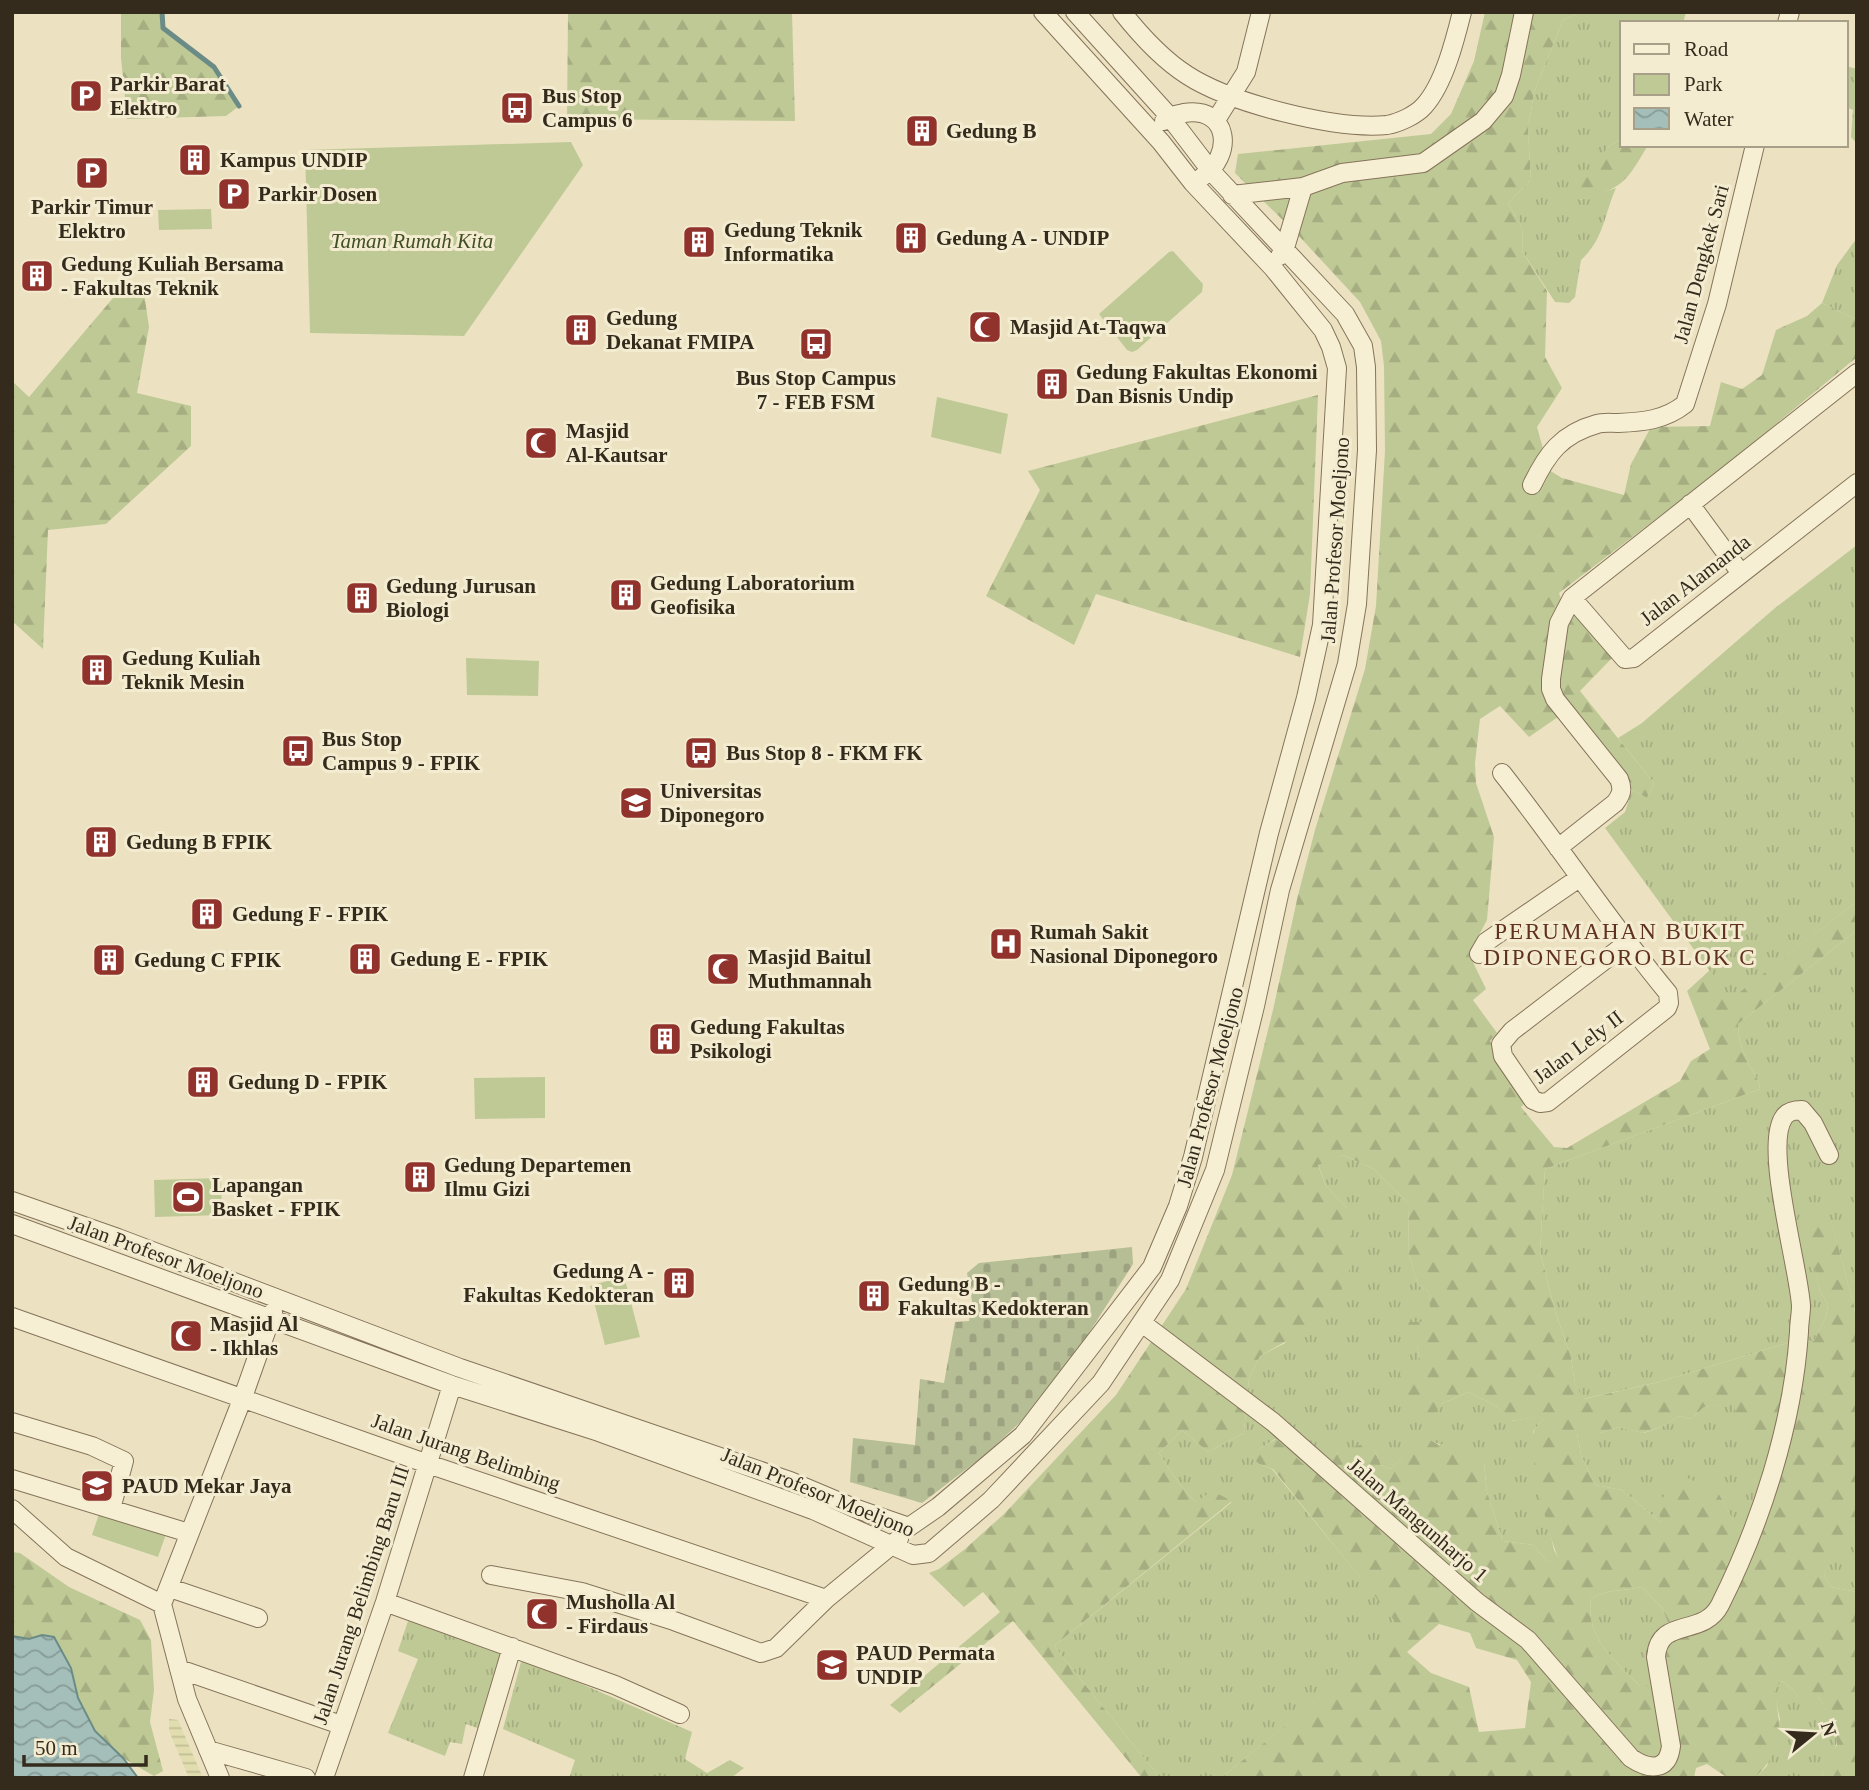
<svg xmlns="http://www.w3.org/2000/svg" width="1869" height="1790" font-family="'Times New Roman',serif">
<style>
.farmland{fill:url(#farmland-rules)}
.grass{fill:url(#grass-tufts)}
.forest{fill:url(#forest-firs);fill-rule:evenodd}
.cemetery{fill:url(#cemetery-stones)}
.park{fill:#bfc996}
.water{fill:url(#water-waves);stroke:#6b8c86;stroke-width:2}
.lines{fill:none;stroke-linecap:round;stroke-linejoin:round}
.stream{stroke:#6b8c86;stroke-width:5}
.minor-casing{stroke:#85745a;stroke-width:20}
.minor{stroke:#f7efd4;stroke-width:18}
.labels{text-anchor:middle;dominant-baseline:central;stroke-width:6;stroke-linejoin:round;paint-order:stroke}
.poi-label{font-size:21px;font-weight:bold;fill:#352b1d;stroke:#f4ecd1;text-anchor:start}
.park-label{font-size:21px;font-style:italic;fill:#425125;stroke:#f4ecd1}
.street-label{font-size:21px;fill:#352b1d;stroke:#f4ecd1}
.neighbourhood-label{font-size:23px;letter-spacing:2px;fill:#60311e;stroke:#f4ecd1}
</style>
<defs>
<pattern id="farmland-rules" width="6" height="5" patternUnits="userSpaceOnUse" patternTransform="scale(1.75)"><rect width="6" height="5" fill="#e1ddaf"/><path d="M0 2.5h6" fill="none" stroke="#c2be96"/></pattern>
<pattern id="grass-tufts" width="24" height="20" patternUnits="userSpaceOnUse" patternTransform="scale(1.75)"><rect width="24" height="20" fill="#bfc996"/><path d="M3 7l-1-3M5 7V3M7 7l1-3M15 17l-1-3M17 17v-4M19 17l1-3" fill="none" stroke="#a5ad81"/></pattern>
<pattern id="forest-firs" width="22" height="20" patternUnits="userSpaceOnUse" patternTransform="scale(1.75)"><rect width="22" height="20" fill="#bfc996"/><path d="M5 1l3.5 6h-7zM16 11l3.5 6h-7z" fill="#a5ad81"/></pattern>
<pattern id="cemetery-stones" width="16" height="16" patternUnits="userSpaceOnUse" patternTransform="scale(1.75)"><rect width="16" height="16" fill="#b6be95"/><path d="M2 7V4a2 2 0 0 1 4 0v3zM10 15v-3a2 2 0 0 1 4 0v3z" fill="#9da380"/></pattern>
<pattern id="water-waves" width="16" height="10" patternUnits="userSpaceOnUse" patternTransform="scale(1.75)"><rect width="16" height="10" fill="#a4beb9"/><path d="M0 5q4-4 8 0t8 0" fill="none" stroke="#869b96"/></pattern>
</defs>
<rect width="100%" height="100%" fill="#ece2c1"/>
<path class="farmland" d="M169,1719l9,1 25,58h-14l-20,-47z"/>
<path class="grass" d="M1581,12h105l-3,11h-61v115l-14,9 -28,53 36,-12c-12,27 -12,51 -35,72l-6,37 -6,6 -14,-1 -33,-51 1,-21 -15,-27 23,-23 -3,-50 6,-38 29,-72z
M1846,66l11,3v75l-6,-7 2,-27 -7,-3z
M1857,238v82l-35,-17 15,-38z
M1857,545v356l-126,99 -126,-172 20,-16 7,-22 15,8 7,-15 -36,-45 24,-15 133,-115z
M1857,930v398l-3,-22 -23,-85 -20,29 9,41 8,13 -2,13 -12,24 -23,1 -132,40 -76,17 -8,-15 -4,-27 -16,-46 -15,-60 5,-82 215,-80c-1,-10 -4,-12 -9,-21 -8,-13 -13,-29 -13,-44z
M1343,1155l31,14 34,34 1,52 9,30 11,7 3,30 -33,1 18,23 3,13 21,45 28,-12 27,14 16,15 34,-6 -13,17v21l21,97 7,13 -15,-2 -12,-16 -31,-4 -16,-49 -3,-28 -59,-26 -35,31 -9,-4 -7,-15 -36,2 -24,23 -39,-36 -25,16 9,9 13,5 131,161 -182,148h-61l-106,-132 178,-144h-36l-16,-17 -21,-32 23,-23 26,22 36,-19 5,-55 11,-22 25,-13 63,-134 -22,-23 -8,-22z
M1732,1402l8,16 30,34 -29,83 -22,-41 -59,28 -38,-32 -27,-5 -14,-30 -4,-22h23l18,-6 26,6 22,-8 12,-9 13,3 13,-12z
M1857,1522v70l-26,-5 -7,-12 7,-21z
M1642,1587l20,21 7,17 -12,61h-17c-25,-25 -55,-49 -49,-87 15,-10 33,-8 51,-12z
M408,1621l92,28 3,11 -23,69 -14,-5 -4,20 -12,-2 -5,14 -57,-23 30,-74 -20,-8z
M522,1658l170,74 -7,27 22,14 23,-13 14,8 -13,10h-162l6,-18 -72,-31z
M1782,1681l11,9 12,17 14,-10c7,14 24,35 16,51 -6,13 -10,14 -13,30h-67l12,-12 13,-47 -7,-30z"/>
<path class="forest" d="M121,12h41l1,16 51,39 25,39 -13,10 -99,3 -6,-61z
M568,12h224l3,109 -228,-2z
M1485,12h96l-18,8 -29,72 -6,38 3,50 -23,23 15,27 -1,21 25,40 -2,66 17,31 -25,39 12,43 13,8 62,17 7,-31 20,-37 59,-1 11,-44 21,7 20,-14 14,-45 31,-14 15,-13 35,17v37l-133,110 -165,126 3,9 18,11 32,45 -32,33 74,92 -7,15 -15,-8 -61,-82 -42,29 -29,-31 -20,13 -5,44 1,20 18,54 -7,83 -18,34 17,35 -13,11 24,33 -7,8 38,59 -7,7 33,40 13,1 113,-67 11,-20 19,-12 -23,-58 23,-21 21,29 126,-98v29l-119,94c0,15 5,31 13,44 5,9 8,11 9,21l-215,80 -5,82 15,60 16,46 4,27 9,15 75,-17 132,-40 23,-1 12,-24 2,-13 -8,-13 -16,-69 12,-6 15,4 23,86 3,22v194l-25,32 -8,21 7,12 26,5v186h-35l3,-16 12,-17v-14l-18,-34 -14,11 -12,-18 -11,-9 -8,8c7,39 11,59 -19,89h-27l-21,-14 -11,4 -2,10h-473l181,-148 -129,-161 -14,-5 -10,-9 27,-16 38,35 24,-22 28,-9 8,7 7,15 9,4 35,-32 14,8 15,-5 21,14 9,10 3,28 16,49 31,4 12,16 14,1c-10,-20 -32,-107 -27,-128 2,-6 9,-13 12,-18l-34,5 -15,-15 -27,-14 -28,12 -11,16 -33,-22 3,-25 20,-14 -3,-13 -15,-4 -3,-20h32l-2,-30 -11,-7 -9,-30 -1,-52 -34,-34 -31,-14 -25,10 8,21 22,23 5,37 -5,31 -13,25 -20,23 -55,31 -11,22 -5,55 -36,19 -26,-22 -23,23 21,32 16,17 16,-11 20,10 -178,145 106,132h-18l-129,-157 -113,92 -10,-8 110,-93 -17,-20 -19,15 -35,-34 10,-4 26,-20 39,-35 112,-119 70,-106 46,-114 41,-165 25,-115 17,-65 50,-161 11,-63 9,-155 -1,-85 -3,-25 -21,-39 -62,-67 -63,-62 3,-19 193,-20 20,-20 23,-53zM1732,1403l19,42 19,7 -29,82 -22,-40 -37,-19 -23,27 1,20 -38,-32 -27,-5 -14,-30 -4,-22h23l18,-6 25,6 23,-8 12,-9 13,3 13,-12zM1642,1587l20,21 7,17 -12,60 -17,1c-25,-25 -55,-49 -49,-87 15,-10 33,-8 51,-12zM1439,1624l31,9 6,15 41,12 14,22 -6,46 -46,4 -10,-45 -38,-14 -24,-21z
M1622,138v7h26c-22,38 -26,44 -69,55l-3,-10 32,-43z
M144,293l5,34 -12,66 54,13v40l-85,78 -58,6 -5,119 -31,-28v-240l17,16 84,-99z
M1318,395l-8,199 -10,63 -204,-63 -22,51 -88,-49 54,-106 -12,-19z
M12,1552l8,1 49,34 71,33 11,20 3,50 -4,32 13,49 -9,5 -31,-18 -28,-27 -17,-33 -7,-30 -29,-33 -13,4 -17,-3z"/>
<path class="cemetery" d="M1132,1247l1,17 -46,72 -57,77 -44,41 -64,49 -72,-21 3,-44 62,7 5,-66 24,4 11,-61 14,-1 3,-20 -5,-28 12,-10z"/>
<path class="park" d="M571,142l12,23 -119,171 -154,-3 -5,-183z
M211,209l1,20 -53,1 -1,-20z
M1173,251l30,33 -1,8 -65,58 -5,2 -5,-2 -28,-36 70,-62z
M937,397l71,17 -7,40 -70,-17z
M466,658l73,3 -1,35 -71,-1z
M545,1077v41l-70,1 -1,-41z
M221,1178l1,37 -67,2 -1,-37z
M624,1276l16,61 -35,8 -15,-59z
M100,1511l66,23 -8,23 -66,-22z"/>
<path class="water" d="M42,1635l12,2 17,31 7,30 17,33 28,27 15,20h-126v-142l17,3z"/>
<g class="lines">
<path class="stream" d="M162,12l1,16 51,39 25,39"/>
<defs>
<path id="minor" d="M1122,12c19,24 40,47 65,63 43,28 148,55 200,50 12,-2 29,-10 37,-19 20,-22 31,-66 38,-94
M1787,23l3,-11
M1216,120l30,-48 15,-60
M1164,121c6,-6 12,-6 20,-8 46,-7 50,43 18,64
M1232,195l71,-8 39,-14 81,-10 60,-42 21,-25 7,-21 13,-63
M1280,256l5,-8 18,-61
M1532,485c15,-31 29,-51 65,-61 6,-2 14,-1 21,-1 25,-1 47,-3 67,-19l32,-100 38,-159
M1690,504l50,68
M1572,598l53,61 9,-1 223,-175
M1502,773c57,72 107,149 166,220l1,10 -2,5 -119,94 -8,1 -7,-3 -30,-44 -2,-12 11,-13 115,-88
M1558,848l57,-45c7,-9 8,-14 4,-24l-64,-80 -4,-10v-10l8,-56 13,-25 285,-225
M1479,954l7,-12 93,-64
M12,1201l106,37 342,130 330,113 64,27 55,19 29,-20 85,-72 129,-168 26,-61 15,-49 76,-324 37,-135 16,-73 15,-257 -6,-21 -8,-17 -50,-62 -80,-85 -32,-41 -118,-130
M12,1224l440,161 147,47 214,78 100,45 16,-2 62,-53 110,-117 69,-103 45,-110 40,-164 25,-116 67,-226 10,-60 10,-154 -1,-83 -3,-21 -18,-32 -134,-143 -42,-55 -94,-104
M12,1317l416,147 398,135 73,-60
M1142,1323l131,99 204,180 51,38 103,118c18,12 37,14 40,-12l-15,-89c3,-41 47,-19 64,-52 41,-82 73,-181 79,-273 0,-9 2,-18 2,-26 -2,-39 -38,-160 -17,-189 4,-6 11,-7 18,-7l11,13 16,32
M12,1422l80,24 32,15 -13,48
M12,1479l177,54
M12,1509l54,48 96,47
M491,1575l91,17 92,29 87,32 15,-5 50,-49
M170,1588l88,30
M385,1602l230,83 65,29
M179,1669l162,56
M208,1750l98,28
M220,1778l-33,-79 -25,-95 81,-207 30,-85
M324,1778l61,-176 67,-217
M473,1778l39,-131"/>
</defs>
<use href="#minor" class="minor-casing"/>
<use href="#minor" class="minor"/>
</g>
<defs>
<symbol id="parking-square" viewBox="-11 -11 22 22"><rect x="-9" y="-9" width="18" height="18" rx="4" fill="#91332c" stroke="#f4ecd1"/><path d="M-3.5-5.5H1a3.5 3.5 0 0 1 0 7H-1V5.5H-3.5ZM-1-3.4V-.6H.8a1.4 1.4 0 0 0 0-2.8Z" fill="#fff"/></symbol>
<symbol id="bus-square" viewBox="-11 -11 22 22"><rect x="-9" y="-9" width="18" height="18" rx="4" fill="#91332c" stroke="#f4ecd1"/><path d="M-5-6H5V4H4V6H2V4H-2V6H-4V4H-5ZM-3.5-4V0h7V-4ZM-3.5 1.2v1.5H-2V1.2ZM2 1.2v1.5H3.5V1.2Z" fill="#fff"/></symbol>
<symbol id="building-square" viewBox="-11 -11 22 22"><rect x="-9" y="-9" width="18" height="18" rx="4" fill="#91332c" stroke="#f4ecd1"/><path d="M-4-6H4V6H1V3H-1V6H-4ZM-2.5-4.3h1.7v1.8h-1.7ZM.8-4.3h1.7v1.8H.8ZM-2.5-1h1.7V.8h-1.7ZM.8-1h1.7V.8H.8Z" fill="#fff"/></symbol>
<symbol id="mosque-square" viewBox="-11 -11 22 22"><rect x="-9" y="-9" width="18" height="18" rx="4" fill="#91332c" stroke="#f4ecd1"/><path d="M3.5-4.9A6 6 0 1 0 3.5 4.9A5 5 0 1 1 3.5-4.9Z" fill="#fff"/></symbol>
<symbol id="university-square" viewBox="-11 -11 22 22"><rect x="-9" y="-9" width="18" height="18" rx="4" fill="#91332c" stroke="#f4ecd1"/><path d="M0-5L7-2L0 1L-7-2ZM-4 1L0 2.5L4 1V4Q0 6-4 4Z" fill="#fff"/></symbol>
<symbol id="hospital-square" viewBox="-11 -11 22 22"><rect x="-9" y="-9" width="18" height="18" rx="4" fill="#91332c" stroke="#f4ecd1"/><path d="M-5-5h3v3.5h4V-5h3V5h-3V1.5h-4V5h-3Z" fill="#fff"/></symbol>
<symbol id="stadium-square" viewBox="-11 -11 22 22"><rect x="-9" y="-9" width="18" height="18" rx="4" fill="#91332c" stroke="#f4ecd1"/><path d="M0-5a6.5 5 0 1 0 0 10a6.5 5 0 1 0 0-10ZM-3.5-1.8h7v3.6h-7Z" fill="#fff"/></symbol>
<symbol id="school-square" viewBox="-11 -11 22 22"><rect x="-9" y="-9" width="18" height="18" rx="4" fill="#91332c" stroke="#f4ecd1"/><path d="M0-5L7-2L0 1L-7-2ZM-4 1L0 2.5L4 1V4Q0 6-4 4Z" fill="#fff"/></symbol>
</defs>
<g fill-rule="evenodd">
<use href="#parking-square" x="67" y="77" width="38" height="38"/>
<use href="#bus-square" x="498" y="89" width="38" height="38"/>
<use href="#building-square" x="903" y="112" width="38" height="38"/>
<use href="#building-square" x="176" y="141" width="38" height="38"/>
<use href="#parking-square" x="73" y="154" width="38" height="38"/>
<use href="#parking-square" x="215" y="175" width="38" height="38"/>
<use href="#building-square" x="892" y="219" width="38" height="38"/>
<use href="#building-square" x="680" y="223" width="38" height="38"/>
<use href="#building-square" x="18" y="257" width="38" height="38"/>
<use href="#mosque-square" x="966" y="308" width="38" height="38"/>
<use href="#building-square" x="562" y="311" width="38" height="38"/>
<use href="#bus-square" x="797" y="325" width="38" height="38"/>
<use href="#building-square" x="1033" y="365" width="38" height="38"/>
<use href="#mosque-square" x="522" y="424" width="38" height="38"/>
<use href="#building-square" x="607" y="576" width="38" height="38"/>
<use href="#building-square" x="343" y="579" width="38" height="38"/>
<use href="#building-square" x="78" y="651" width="38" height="38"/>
<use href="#bus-square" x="279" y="732" width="38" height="38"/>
<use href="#bus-square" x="682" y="734" width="38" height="38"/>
<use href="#university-square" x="617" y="784" width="38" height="38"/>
<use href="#building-square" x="82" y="823" width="38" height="38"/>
<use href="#building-square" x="188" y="895" width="38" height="38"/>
<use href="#hospital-square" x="987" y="925" width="38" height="38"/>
<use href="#building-square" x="346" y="940" width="38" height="38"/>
<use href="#building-square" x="90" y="941" width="38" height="38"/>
<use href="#mosque-square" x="704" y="950" width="38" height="38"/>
<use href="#building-square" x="646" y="1020" width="38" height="38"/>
<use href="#building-square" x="184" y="1063" width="38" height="38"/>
<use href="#building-square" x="401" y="1158" width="38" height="38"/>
<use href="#stadium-square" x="169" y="1178" width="38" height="38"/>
<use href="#building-square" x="660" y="1264" width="38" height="38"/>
<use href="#building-square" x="855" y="1277" width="38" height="38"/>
<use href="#mosque-square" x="167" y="1317" width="38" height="38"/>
<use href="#school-square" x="78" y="1467" width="38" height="38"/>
<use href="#mosque-square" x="523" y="1595" width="38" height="38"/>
<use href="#school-square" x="813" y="1646" width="38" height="38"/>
</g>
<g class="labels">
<g class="poi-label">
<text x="110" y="84">Parkir Barat<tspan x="110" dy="24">Elektro</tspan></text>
<text x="542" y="96">Bus Stop<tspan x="542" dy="24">Campus 6</tspan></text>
<text x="946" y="131">Gedung B</text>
<text x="220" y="160">Kampus UNDIP</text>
<text x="258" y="194">Parkir Dosen</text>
<text x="92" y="207" text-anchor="middle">Parkir Timur<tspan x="92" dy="24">Elektro</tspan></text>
<text x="724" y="230">Gedung Teknik<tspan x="724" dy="24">Informatika</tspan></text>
<text x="936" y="238">Gedung A - UNDIP</text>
<text x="61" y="264">Gedung Kuliah Bersama<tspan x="61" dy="24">- Fakultas Teknik</tspan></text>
<text x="606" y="318">Gedung<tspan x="606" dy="24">Dekanat FMIPA</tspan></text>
<text x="1010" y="327">Masjid At-Taqwa</text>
<text x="1076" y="372">Gedung Fakultas Ekonomi<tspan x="1076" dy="24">Dan Bisnis Undip</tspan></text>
<text x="816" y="378" text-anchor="middle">Bus Stop Campus<tspan x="816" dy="24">7 - FEB FSM</tspan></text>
<text x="566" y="431">Masjid<tspan x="566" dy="24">Al-Kautsar</tspan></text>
<text x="650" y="583">Gedung Laboratorium<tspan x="650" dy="24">Geofisika</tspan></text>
<text x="386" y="586">Gedung Jurusan<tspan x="386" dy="24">Biologi</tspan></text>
<text x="122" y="658">Gedung Kuliah<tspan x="122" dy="24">Teknik Mesin</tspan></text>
<text x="322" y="739">Bus Stop<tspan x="322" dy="24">Campus 9 - FPIK</tspan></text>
<text x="726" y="753">Bus Stop 8 - FKM FK</text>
<text x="660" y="791">Universitas<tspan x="660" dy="24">Diponegoro</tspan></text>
<text x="126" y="842">Gedung B FPIK</text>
<text x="232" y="914">Gedung F - FPIK</text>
<text x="1030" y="932">Rumah Sakit<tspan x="1030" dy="24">Nasional Diponegoro</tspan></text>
<text x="748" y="957">Masjid Baitul<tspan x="748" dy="24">Muthmannah</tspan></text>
<text x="390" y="959">Gedung E - FPIK</text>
<text x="134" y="960">Gedung C FPIK</text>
<text x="690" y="1027">Gedung Fakultas<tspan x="690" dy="24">Psikologi</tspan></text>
<text x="228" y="1082">Gedung D - FPIK</text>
<text x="444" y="1165">Gedung Departemen<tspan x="444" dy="24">Ilmu Gizi</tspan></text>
<text x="212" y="1185">Lapangan<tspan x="212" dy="24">Basket - FPIK</tspan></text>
<text x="654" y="1271" text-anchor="end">Gedung A -<tspan x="654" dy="24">Fakultas Kedokteran</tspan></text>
<text x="898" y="1284">Gedung B -<tspan x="898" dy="24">Fakultas Kedokteran</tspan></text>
<text x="210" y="1324">Masjid Al<tspan x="210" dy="24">- Ikhlas</tspan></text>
<text x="122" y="1486">PAUD Mekar Jaya</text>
<text x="566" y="1602">Musholla Al<tspan x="566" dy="24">- Firdaus</tspan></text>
<text x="856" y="1653">PAUD Permata<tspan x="856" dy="24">UNDIP</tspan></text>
</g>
<g class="park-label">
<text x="412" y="241">Taman Rumah Kita</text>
</g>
<g class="street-label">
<text transform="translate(1701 264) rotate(-75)">Jalan Dengkek Sari</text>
<text transform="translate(1335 540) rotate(-86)">Jalan Profesor Moeljono</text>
<text transform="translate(1695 580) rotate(-38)">Jalan Alamanda</text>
<text transform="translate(1578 1047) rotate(-37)">Jalan Lely II</text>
<text transform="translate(1210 1087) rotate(-75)">Jalan Profesor Moeljono</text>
<text transform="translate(166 1257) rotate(20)">Jalan Profesor Moeljono</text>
<text transform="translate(466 1452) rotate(19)">Jalan Jurang Belimbing</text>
<text transform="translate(818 1492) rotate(22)">Jalan Profesor Moeljono</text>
<text transform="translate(1418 1520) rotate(41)">Jalan Mangunharjo 1</text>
<text transform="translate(361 1595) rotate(-72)">Jalan Jurang Belimbing Baru III</text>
</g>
<g class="neighbourhood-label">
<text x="1620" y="931">PERUMAHAN BUKIT<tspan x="1620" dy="26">DIPONEGORO BLOK C</tspan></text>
</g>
</g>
<rect width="1869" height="1790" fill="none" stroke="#352b1d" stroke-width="28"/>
<rect x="1620" y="21" width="228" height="126" fill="#f4ecd1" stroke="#a89f89" stroke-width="2"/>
<rect x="1634" y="44" width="35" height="10" fill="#f7efd4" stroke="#a89f89" stroke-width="2"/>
<text x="1684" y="56" font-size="21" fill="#352b1d">Road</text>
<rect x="1634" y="74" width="35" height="21" fill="#bfc996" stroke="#a89f89" stroke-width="2"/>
<text x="1684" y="91" font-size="21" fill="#352b1d">Park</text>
<rect x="1634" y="108" width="35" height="21" fill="url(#water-waves)" stroke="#a89f89" stroke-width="2"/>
<text x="1684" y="126" font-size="21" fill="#352b1d">Water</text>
<g transform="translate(1813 1734) rotate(72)" stroke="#f4ecd1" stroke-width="5" paint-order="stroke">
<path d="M0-5L12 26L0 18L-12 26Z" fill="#352b1d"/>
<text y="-10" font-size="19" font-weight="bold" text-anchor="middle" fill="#352b1d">N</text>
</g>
<path d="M24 1755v10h122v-10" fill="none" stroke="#352b1d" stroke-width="3.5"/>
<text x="35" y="1755" font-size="21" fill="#352b1d" stroke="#f4ecd1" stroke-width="5" paint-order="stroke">50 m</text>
</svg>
